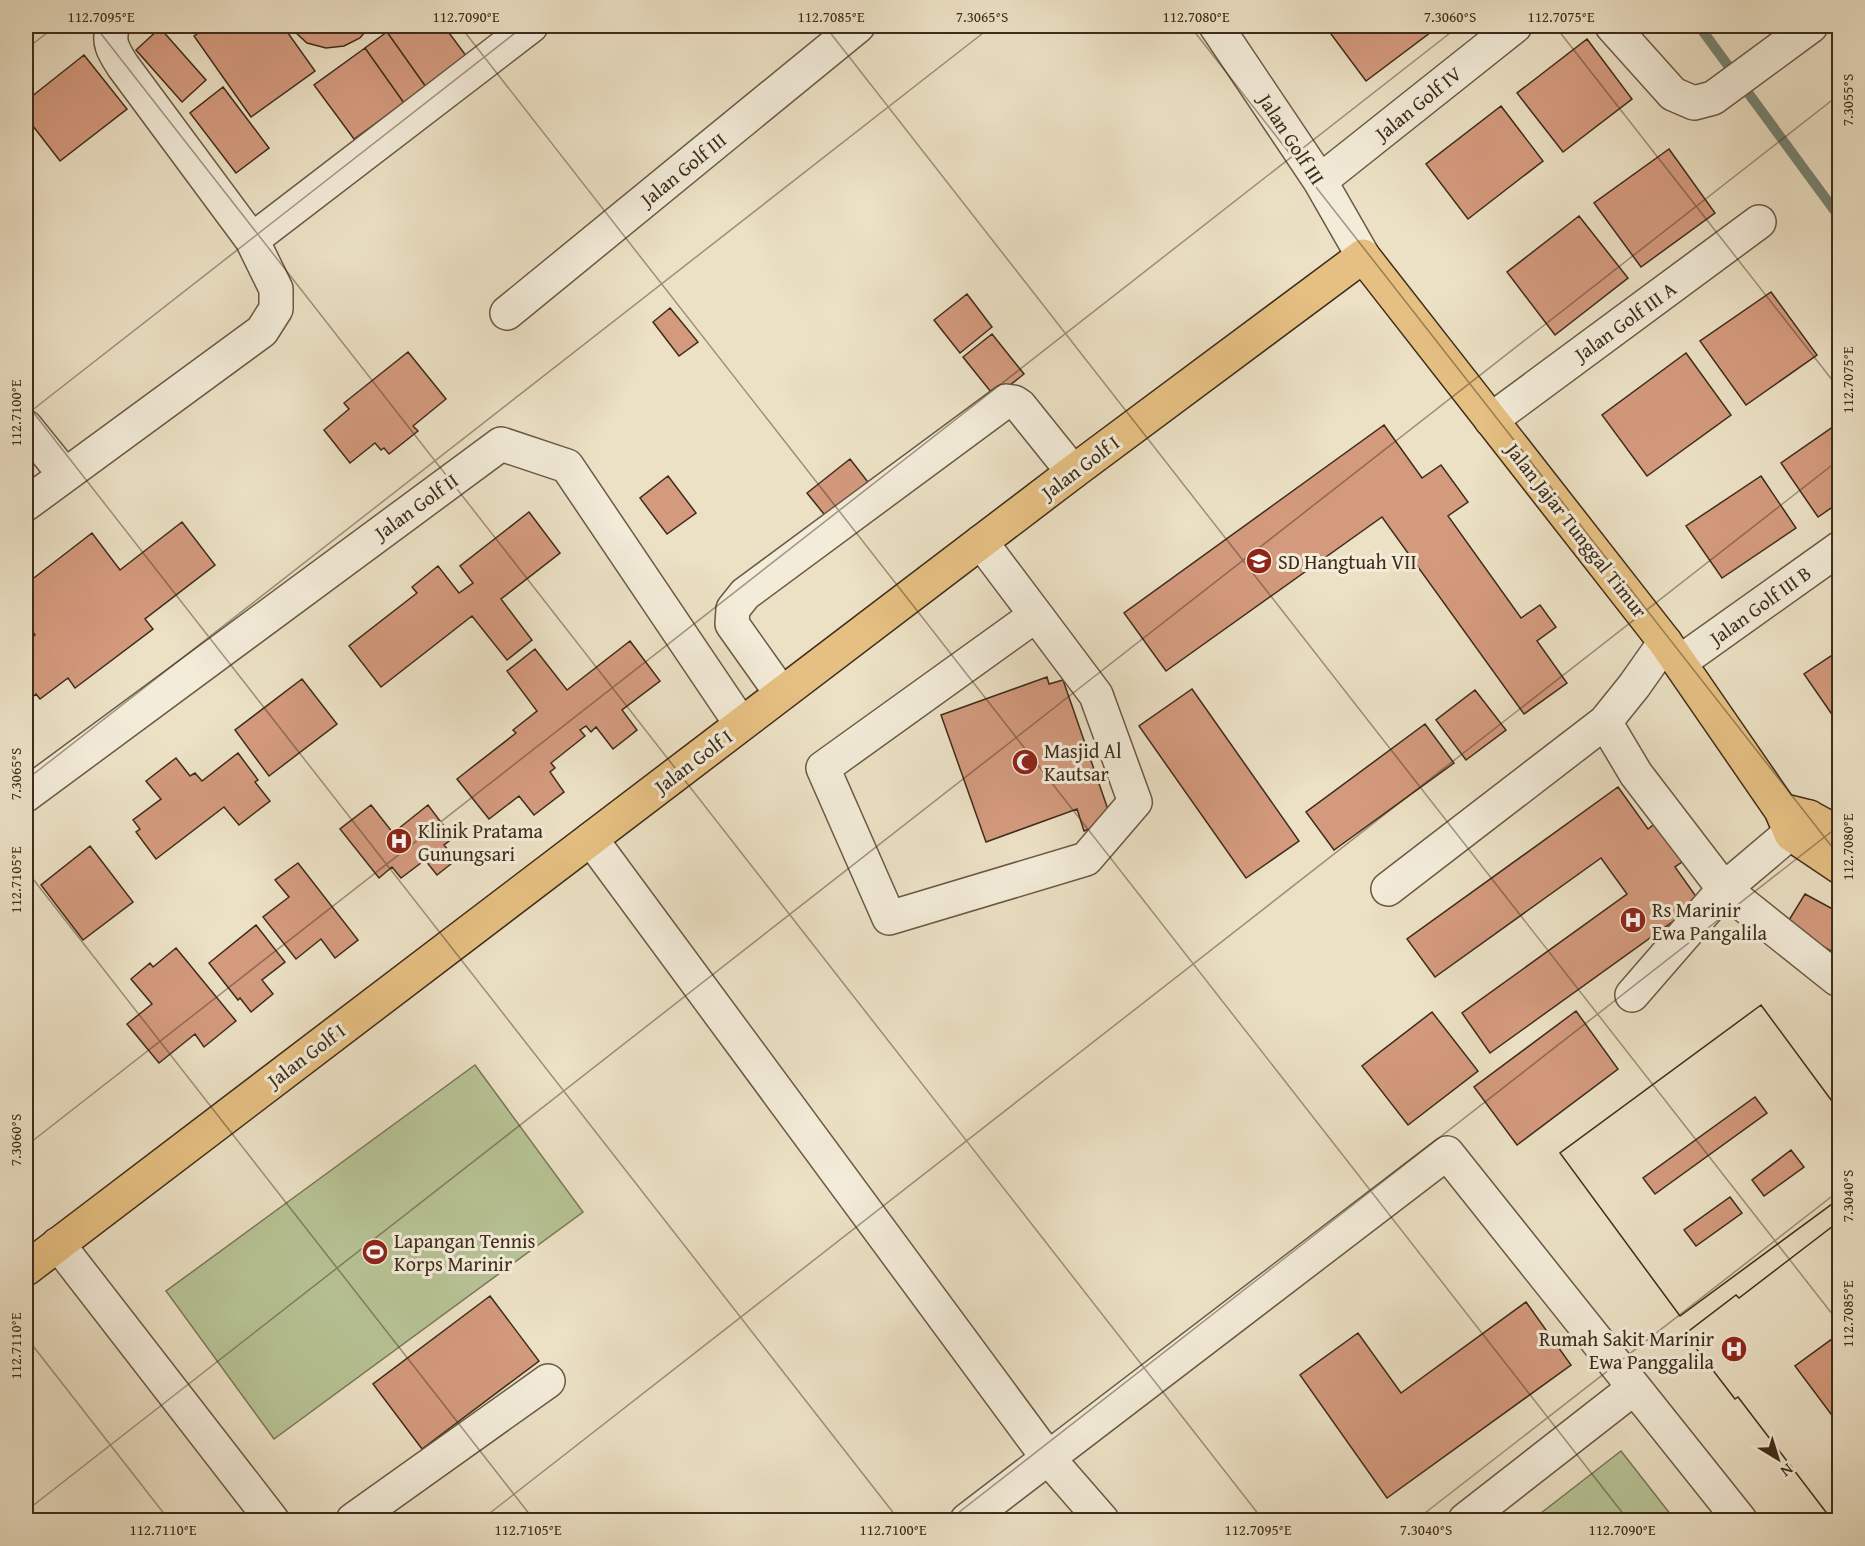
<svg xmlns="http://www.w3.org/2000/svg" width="1865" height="1546" font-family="'Gentium Book Plus',serif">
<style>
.green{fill:#b7c395;stroke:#7a7858;stroke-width:1.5}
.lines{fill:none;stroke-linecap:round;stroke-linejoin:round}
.stream{stroke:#758475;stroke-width:10}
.building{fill:#d49a7e;stroke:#3e2c1a;stroke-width:1.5;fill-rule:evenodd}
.minor-casing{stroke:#6a5945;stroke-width:36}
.major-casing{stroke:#3e2c1a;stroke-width:36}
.minor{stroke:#f3ecd9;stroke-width:33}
.major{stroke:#e6c082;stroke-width:33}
.ticks{fill:none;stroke:#3e2c1a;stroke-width:1.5;stroke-opacity:0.45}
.labels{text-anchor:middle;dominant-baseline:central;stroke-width:6;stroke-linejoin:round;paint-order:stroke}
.street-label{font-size:20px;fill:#3e2c1a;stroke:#f3ecd9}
.poi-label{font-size:20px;fill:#3e2c1a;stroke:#f3ecd9;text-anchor:start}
.neatline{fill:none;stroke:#3e2c1a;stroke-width:2}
.ticks-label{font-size:15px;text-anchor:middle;fill:#3e2c1a}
</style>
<rect width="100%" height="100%" fill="#ece1c5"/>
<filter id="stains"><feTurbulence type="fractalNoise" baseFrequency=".00333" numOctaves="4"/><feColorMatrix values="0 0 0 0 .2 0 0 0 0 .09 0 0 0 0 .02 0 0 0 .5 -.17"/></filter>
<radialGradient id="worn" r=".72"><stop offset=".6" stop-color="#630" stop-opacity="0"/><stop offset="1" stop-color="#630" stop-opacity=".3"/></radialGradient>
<path class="green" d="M475,1065l108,147 -309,227 -108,-148z
M1621,1451l54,69h-143z"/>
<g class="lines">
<path class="stream" d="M1699,26l141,192"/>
</g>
<path class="building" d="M209,26h74l32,45 -64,46 -57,-81z
M291,26h79l-10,12 -16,8 -18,2 -19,-5 -13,-12z
M396,26h48l23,31 -41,30 -39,-55z
M1325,26h108l2,3 -69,52z
M160,28l46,52 -24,22 -46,-52z
M387,32l39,55 -22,16 -39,-55z
M1587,39l45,60 -69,53 -46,-59z
M365,48l39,55 -50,36 -40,-54z
M84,55l43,54 -67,52 -34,-44v-16z
M223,87l46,61 -33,25 -46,-60z
M1501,106l42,55 -75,58 -42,-55z
M1669,149l46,64 -74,54 -47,-64z
M1579,216l49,62 -73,57 -48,-63z
M1771,292l46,63 -71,50 -46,-64z
M967,294l25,33 -32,26 -26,-33z
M670,308l28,34 -19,14 -26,-34z
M992,334l32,40 -29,23 -32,-40z
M408,352l38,47 -33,27 5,5 -29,23 -5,-6 -3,2 -6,-7 -25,20 -26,-33 25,-21 -5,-6z
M1686,353l45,62 -84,61 -45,-61z
M1840,422v80l-22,15 -37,-54z
M1384,425l38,53 19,-13 27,37 -20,14 73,102 19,-13 16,22 -19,14 30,42 -43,31 -142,-197 -216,154 -42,-58z
M850,459l25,32 -43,33 -25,-31z
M668,476l28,37 -29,21 -27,-36z
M1761,476l35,52 -74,50 -36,-52z
M529,512l31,41 -59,46 31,41 -25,20 -35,-44 -91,71 -32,-41 68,-53 -5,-6 26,-21 21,27 14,-10 -13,-17z
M182,522l33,43 -70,54 8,10 -78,59 -7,-10 -28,21 -4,-5 -10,9v-60l9,-8 -9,-12v-39l66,-51 28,37z
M630,641l30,40 -38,29 15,20 -24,19 -17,-22 -5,5 -5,-6 -6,4 5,6 -34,27 4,5 -5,4 14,20 -30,23 -15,-19 -30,23 -32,-40 59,-46 -3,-3 24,-19 -30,-40 28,-22 32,41z
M1840,650v76l-36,-52z
M1047,677l2,7 14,-4 49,141 -28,10 -7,-22 -91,33 -45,-127z
M302,679l35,45 -68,52 -34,-46z
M1192,689l107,152 -53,37 -107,-152z
M1475,690l31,40 -40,30 -30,-40z
M1425,724l29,39 -120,87 -28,-38z
M238,753l20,27 -3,2 15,19 -31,24 -15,-18 -68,52 -20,-27 4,-3 -7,-9 28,-21 -15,-18 30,-23 14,18 5,-3 7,8z
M1618,787l30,42 14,-11 27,39 -14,10 25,35 -210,151 -28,-40 165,-119 -26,-36 -166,119 -28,-38z
M371,805l22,28 35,-28 25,33 -9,7 12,15 -19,15 -12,-15 -24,18 -9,-11 -13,11 -39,-49z
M90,846l43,56 -50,38 -42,-55z
M298,863l60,77 -23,18 -14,-19 -25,20 -33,-42 26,-20 -14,-17z
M1805,894l35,19v36l-4,5 -50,-29z
M256,925l29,37 -23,18 11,14 -22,18 -11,-14 -2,2 -29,-37z
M176,948l60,73 -32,26 -9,-13 -36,29 -32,-39 25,-20 -21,-25 19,-16 3,4z
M1761,1005l79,107v86l-160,118 -120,-163zM1755,1097l12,16 -112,81 -12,-16zM1791,1150l13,17 -40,29 -12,-16zM1730,1197l12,16 -46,33 -12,-16z
M1761,1005l79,107v86l-160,118 -120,-163z
M1576,1011l42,58 -101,76 -43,-58z
M1432,1012l46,59 -70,54 -46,-59z
M1833,1226l7,9v98l-45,33 45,60v94h-8l-94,-123 -3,2 -50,-65 51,-39 3,3z
M1833,1226l7,9v285h-8l-94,-123 -3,2 -50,-65 51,-39 3,3z
M490,1296l49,65 -117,88 -49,-65z
M1526,1302l45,63 -184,133 -87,-123 58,-42 43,60z"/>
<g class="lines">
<defs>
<path id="minor" d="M1216,26l104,155 43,75
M1612,26l61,68 21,9 19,-5 98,-72
M1320,181l195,-155
M252,240l279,-214
M507,313l351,-287
M1491,420l268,-198
M26,427l38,47
M26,504l236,-173 14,-22v-20l-24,-49 -129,-174c-9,-14 -16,-24 -10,-40
M981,542l55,73 -213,153 66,150 197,-59 49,-57 -39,-107 -60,-80
M1665,642l-31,44 -29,36 31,52 88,115 113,90
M1680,662l160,-114
M781,693l-49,-69 1,-15 12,-15 261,-193 8,1 6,4 53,66
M26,795l475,-351 66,22 174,258
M591,839l457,619 54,62
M1388,889l217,-167
M1632,995l92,-106 85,-72
M58,1244l214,276
M353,1520l195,-139
M967,1520l480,-367 293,367
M1465,1520l169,-132"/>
<path id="major" d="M1781,810l28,7 31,17
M26,1269l1047,-797 290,-216 302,386 116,168 10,24 49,33"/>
</defs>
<use href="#minor" class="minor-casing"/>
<use href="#major" class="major-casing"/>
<use href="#minor" class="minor"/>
<use href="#major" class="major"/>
</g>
<path class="ticks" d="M95,26l1168,1494M460,26l1168,1494M825,26l1015,1298M1190,26l650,831M1555,26l285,364M26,49l30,-23M26,403l873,1117M26,415l498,-389M26,780l966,-754M26,870l508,650M26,1146l1433,-1120M26,1337l143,183M26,1511l1814,-1417M481,1520l1359,-1061M949,1520l891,-695M1416,1520l424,-330"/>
<defs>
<symbol id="school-disc" viewBox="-11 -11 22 22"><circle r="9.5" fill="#8f2418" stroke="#f3ecd9"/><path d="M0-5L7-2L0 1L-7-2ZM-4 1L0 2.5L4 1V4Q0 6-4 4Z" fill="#fff"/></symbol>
<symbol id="mosque-disc" viewBox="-11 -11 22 22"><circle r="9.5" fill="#8f2418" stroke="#f3ecd9"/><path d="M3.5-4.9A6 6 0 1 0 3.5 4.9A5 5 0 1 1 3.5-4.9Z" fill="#fff"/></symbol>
<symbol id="hospital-disc" viewBox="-11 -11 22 22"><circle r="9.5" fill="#8f2418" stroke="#f3ecd9"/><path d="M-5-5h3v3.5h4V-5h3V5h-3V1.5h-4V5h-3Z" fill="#fff"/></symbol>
<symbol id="stadium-disc" viewBox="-11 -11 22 22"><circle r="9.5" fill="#8f2418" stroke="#f3ecd9"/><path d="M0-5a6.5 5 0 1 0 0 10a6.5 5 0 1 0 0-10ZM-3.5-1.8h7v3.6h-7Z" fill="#fff"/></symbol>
</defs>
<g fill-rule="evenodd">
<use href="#school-disc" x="1244" y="546" width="30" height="30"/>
<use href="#mosque-disc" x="1010" y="747" width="30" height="30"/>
<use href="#hospital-disc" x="384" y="826" width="30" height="30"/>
<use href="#hospital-disc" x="1618" y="905" width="30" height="30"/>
<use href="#stadium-disc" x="360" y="1237" width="30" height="30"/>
<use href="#hospital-disc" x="1719" y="1334" width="30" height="30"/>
</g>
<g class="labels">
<g class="street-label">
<text transform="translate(1418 103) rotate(-39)">Jalan Golf IV</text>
<text transform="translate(1292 139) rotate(57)">Jalan Golf III</text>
<text transform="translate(683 169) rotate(-39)">Jalan Golf III</text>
<text transform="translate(1625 321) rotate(-36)">Jalan Golf III A</text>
<text transform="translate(1080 467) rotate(-37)">Jalan Golf I</text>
<text transform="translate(416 506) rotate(-36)">Jalan Golf II</text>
<text transform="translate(1577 530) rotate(52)">Jalan Jajar Tunggal Timur</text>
<text transform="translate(1760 605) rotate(-36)">Jalan Golf III B</text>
<text transform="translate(693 761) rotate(-37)">Jalan Golf I</text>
<text transform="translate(306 1055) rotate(-37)">Jalan Golf I</text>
</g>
<g class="poi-label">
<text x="1278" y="561">SD Hangtuah VII</text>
<text x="1044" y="750">Masjid Al<tspan x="1044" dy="23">Kautsar</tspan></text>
<text x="418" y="830">Klinik Pratama<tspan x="418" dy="23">Gunungsari</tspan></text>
<text x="1652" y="909">Rs Marinir<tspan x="1652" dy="23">Ewa Pangalila</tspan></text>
<text x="394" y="1240">Lapangan Tennis<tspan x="394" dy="23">Korps Marinir</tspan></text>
<text x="1714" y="1338" text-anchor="end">Rumah Sakit Marinir<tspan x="1714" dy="23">Ewa Panggalila</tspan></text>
</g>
</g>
<rect width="1865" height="1546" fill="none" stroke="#ece1c5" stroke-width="66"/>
<g transform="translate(1778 1459) rotate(142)" stroke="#f3ecd9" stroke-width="4.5" paint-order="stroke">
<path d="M0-4.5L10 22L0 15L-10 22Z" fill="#3e2c1a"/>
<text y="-9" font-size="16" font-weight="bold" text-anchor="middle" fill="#3e2c1a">N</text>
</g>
<rect x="33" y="33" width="1799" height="1480" class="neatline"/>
<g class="ticks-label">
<text x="101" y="22">112.7095°E</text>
<text x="466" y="22">112.7090°E</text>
<text x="831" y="22">112.7085°E</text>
<text x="982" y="22">7.3065°S</text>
<text x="1196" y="22">112.7080°E</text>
<text x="1450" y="22">7.3060°S</text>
<text x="1561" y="22">112.7075°E</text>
<text transform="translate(1848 100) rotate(-90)" y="5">7.3055°S</text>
<text transform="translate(1848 380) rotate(-90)" y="5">112.7075°E</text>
<text transform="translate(16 413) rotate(-90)" y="5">112.7100°E</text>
<text transform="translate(16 774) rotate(-90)" y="5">7.3065°S</text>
<text transform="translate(1848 847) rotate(-90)" y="5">112.7080°E</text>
<text transform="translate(16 880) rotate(-90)" y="5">112.7105°E</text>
<text transform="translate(16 1140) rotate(-90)" y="5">7.3060°S</text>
<text transform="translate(1848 1196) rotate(-90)" y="5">7.3040°S</text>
<text transform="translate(1848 1314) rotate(-90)" y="5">112.7085°E</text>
<text transform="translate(16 1346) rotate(-90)" y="5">112.7110°E</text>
<text x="163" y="1535">112.7110°E</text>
<text x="528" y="1535">112.7105°E</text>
<text x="893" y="1535">112.7100°E</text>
<text x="1258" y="1535">112.7095°E</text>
<text x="1426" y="1535">7.3040°S</text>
<text x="1622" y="1535">112.7090°E</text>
</g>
<rect width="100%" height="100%" filter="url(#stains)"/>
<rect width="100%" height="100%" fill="url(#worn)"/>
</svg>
